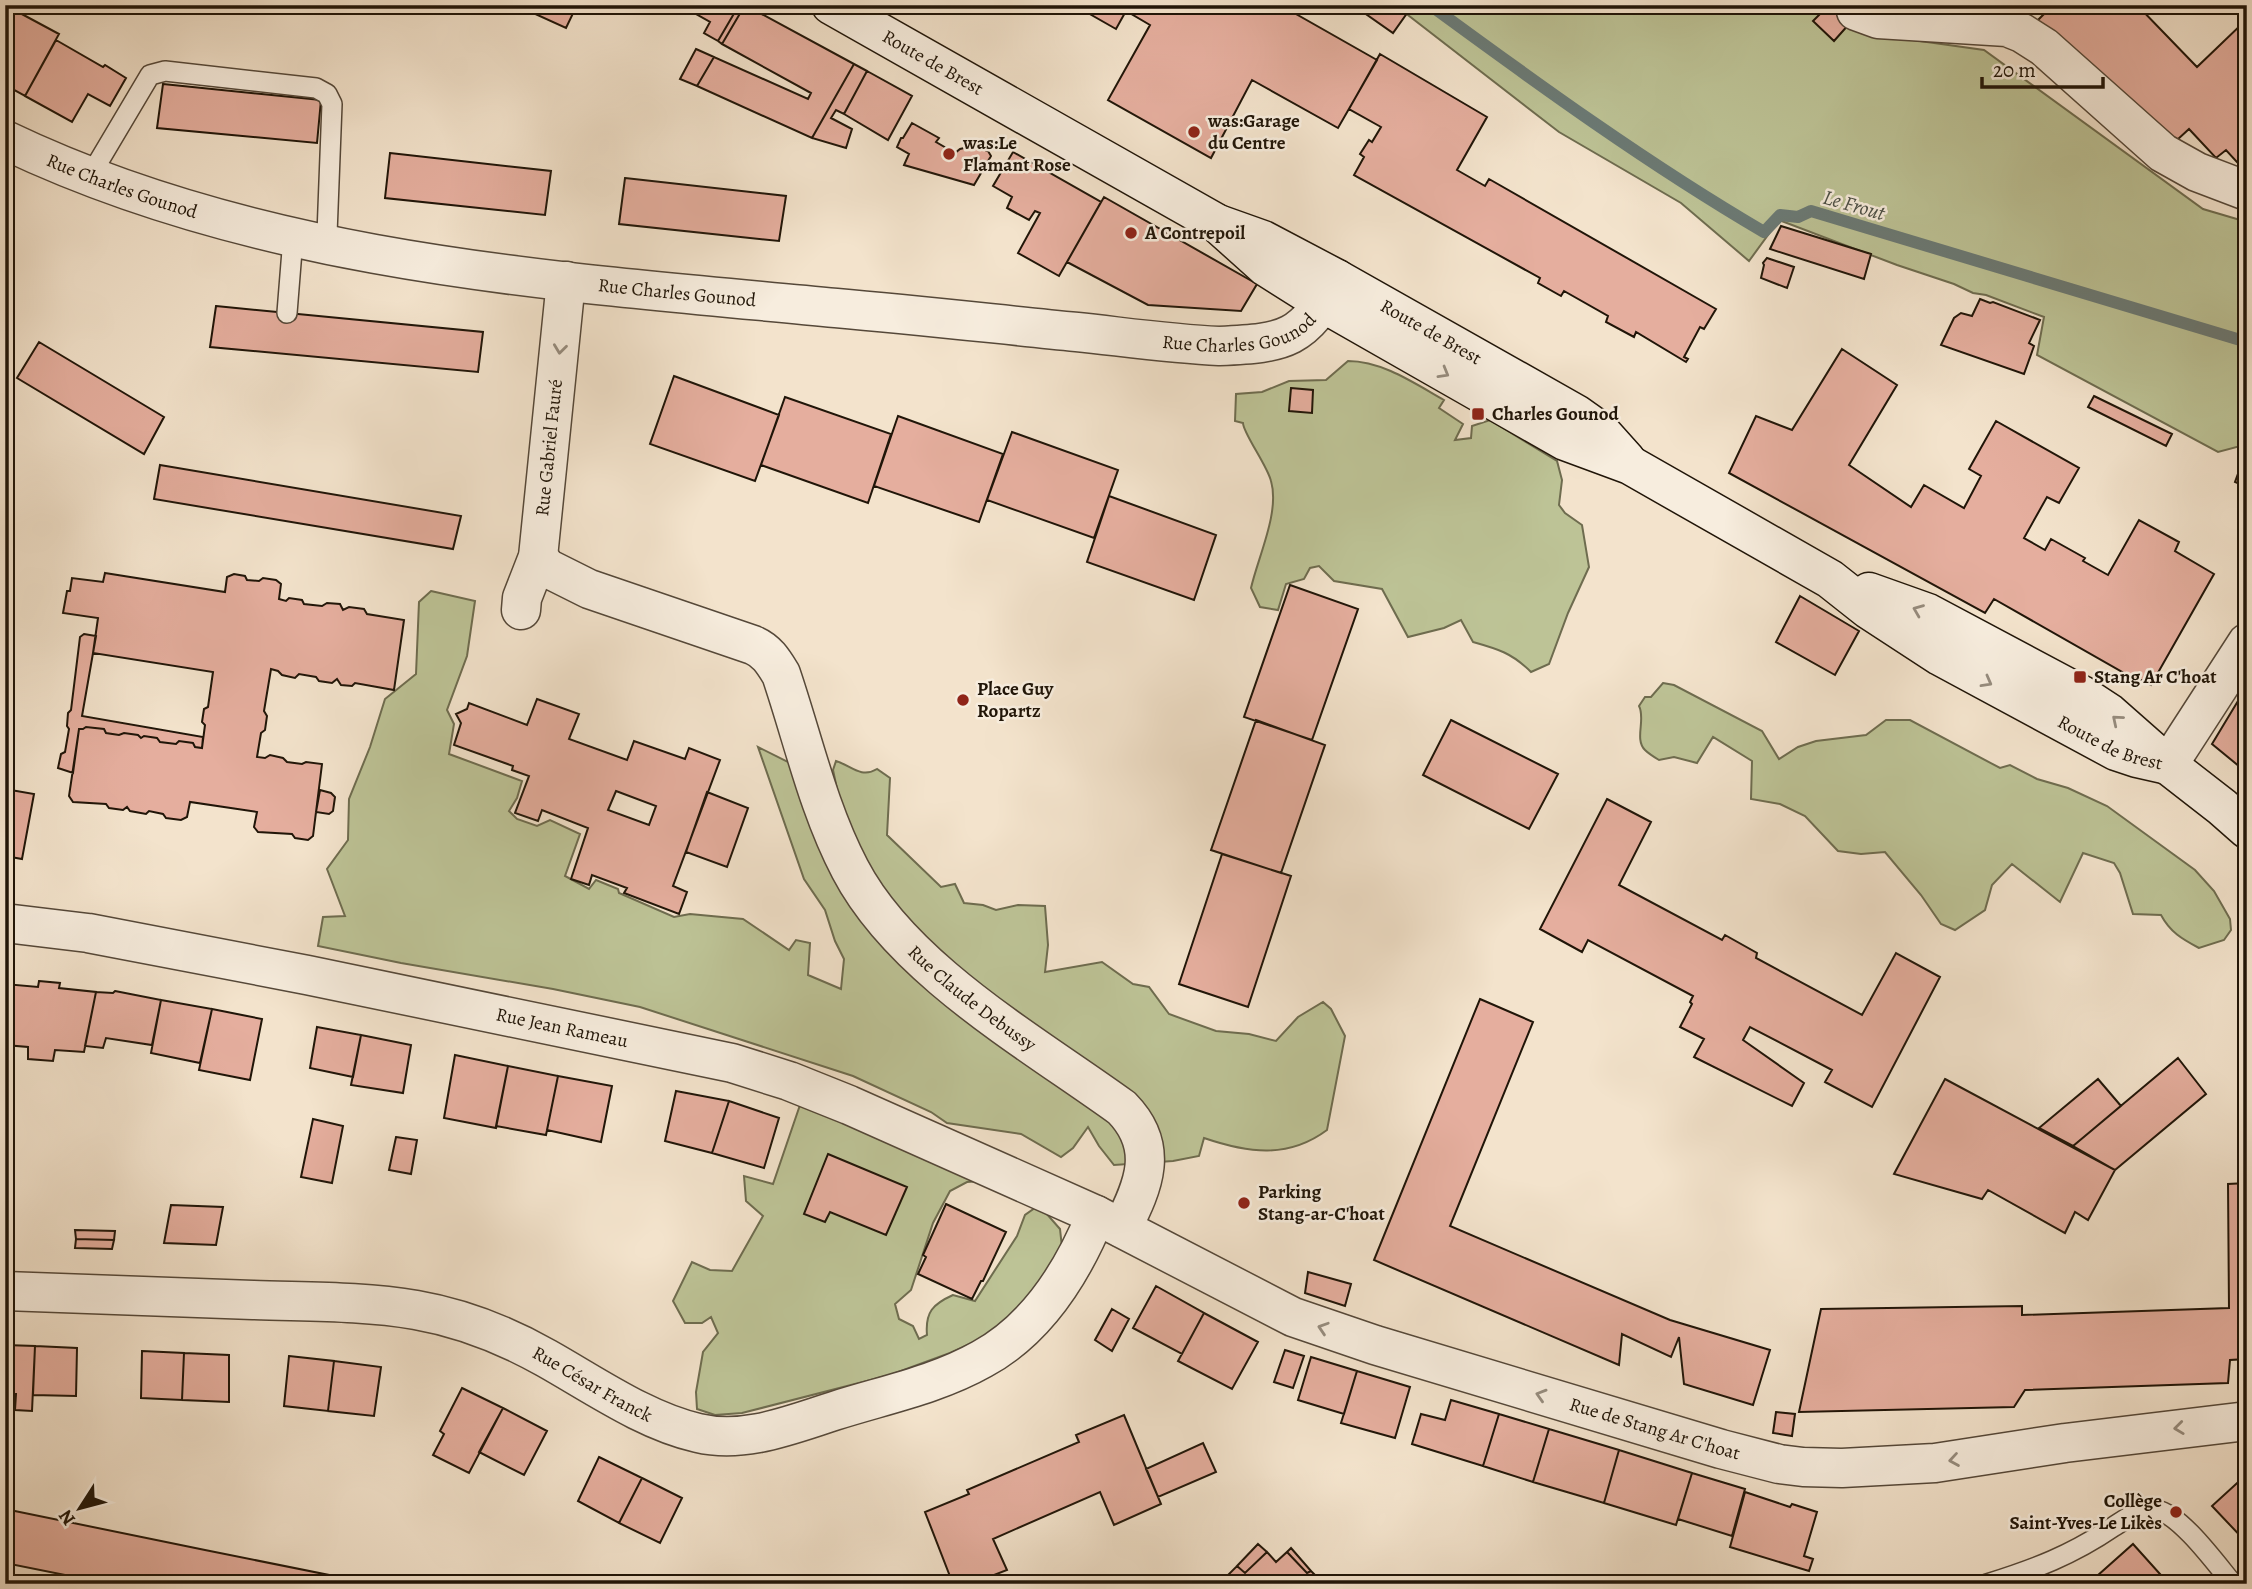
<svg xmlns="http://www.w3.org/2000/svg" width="2252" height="1589" font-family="Alegreya,serif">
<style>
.green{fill:#bdc396;stroke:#6e6c4f;stroke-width:2}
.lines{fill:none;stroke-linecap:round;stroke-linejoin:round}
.stream{stroke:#6b7a75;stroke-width:12}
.building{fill:#e5ae9e;stroke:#201508;stroke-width:2;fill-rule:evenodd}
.service-casing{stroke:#554839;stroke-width:22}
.minor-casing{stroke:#554839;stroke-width:41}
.secondary-casing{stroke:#201508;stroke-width:41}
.service{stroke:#f7edde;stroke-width:19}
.minor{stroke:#f7edde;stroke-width:38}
.secondary{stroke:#f7edde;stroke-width:38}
.oneway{stroke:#968c7e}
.poi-dot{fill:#8f2418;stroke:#f7edde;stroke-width:2.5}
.labels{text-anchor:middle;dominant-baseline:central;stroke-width:5;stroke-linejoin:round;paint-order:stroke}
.street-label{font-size:19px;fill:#201508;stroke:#f7edde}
.poi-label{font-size:19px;font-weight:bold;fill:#201508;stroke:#f7edde;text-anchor:start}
.water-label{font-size:21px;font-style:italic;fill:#4c5047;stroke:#f7edde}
</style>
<rect width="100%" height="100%" fill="#f3e3cc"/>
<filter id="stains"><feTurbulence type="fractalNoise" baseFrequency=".00286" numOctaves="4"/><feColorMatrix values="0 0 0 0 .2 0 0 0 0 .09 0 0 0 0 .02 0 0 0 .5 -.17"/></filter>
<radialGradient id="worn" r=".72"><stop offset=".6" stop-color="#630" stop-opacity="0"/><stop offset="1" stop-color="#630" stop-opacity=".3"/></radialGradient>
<path class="green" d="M1395,5h429l39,28 121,17 219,159 44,13v225l-3,-2 -26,7 -181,-97 7,-38 -58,-22 -13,-2 -19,-9 -57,-19 -118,-45 -30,41 -68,-58 -122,-71z
M1348,361c34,0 66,22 96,39l-5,8 24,16 -8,16 16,-2 1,-12 18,-6 67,41 5,19 -3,25 6,8 17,12 7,42 -21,46 -19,51 -18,8c-19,-19 -33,-23 -58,-30l-12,-22 -17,8 -36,9 -26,-48 -48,-8 -15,-15 -9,2 -6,11 -18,5 -8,26 -18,-3 -9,-19c7,-31 29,-76 20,-107 -4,-16 -28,-48 -28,-58l-8,-2 1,-27 26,-2 27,-11 37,-1z
M431,591l44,10 -8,55 -20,54 7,14 -5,30 73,27 -5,17 -8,13 8,8 20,7 13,-6 30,14 -15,42 24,13 7,-9 22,9 1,4 55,24 16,-3 53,5 46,31 7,-10 14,3 -2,32 33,14 3,-30 -9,-18 -10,-31 -21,-31 -46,-132 38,19 47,51 -10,-47 3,-9c14,4 25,18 41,8l13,9 -3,57 54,52 14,-3 9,19 19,2 13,5 22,-5 27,1 3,39 -3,27 57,-10 31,22 16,3 20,27 47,17 33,3 27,7 22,-24 25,-15 8,7 14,27 -18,94c-39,29 -79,23 -123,8l-5,18 -26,5 -59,4 -15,-19 -11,-19 -15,21 -12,9 -40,-23 -74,-11 -16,-11 -78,-36 -213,-69 -87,-18 -152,-26 -83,-17 5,-29 22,-1 -18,-47 21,-29 1,-41 21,-52 15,-48 31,-25 3,-72z
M1663,683l11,2 88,46 17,28 19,-12 18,-6 50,-6 20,-15h24l90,48 10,-3 27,14 31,9 39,18 88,64 19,21 16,28 1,11 -7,10 -25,8c-17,-9 -29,-16 -38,-33l-28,-1 -13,-41 -6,-10 -31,-10 -23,49 -48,-38 -20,21 -7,25 -30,20 -14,-6 -20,-29 -36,-43 -24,2 -23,-3 -33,-35 -25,-12 -29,-5 1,-38 -39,-24 -16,26 -23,-6 -15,3c-5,-3 -10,-6 -14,-10 -11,-11 1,-31 -6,-44l6,-9h6z
M800,1105l118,40 63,36 -14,1 -17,9 -17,32 -22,67 -16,14 4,15 14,7 6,13 8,-4c-2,-23 6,-31 26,-40l22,6 42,-65 8,-21 14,-10 21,24 3,28 -42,51 -36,29 -35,16 -60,22 -148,38 -27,2 -18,-6 -1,-17 7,-40 15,-19 -7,-16 -9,6h-17l-12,-22 19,-39 18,8 22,1 31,-55 -17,-15 -2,-25 29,8z"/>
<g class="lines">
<path class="stream" d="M1430,5c109,80 218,159 334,227l16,-17 18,2 13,-6 436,131"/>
</g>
<path class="building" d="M5,5l54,29 -34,62 -20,-11z
M520,5h16l-3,8z
M536,5h41l-11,23 -33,-15z
M680,5h59l-21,36 -14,-8 6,-11z
M739,5h6l-23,39 -4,-3z
M745,5l109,59 -42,74 -115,-52 17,-29 94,42 3,-6 -89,-49z
M1074,5h206l97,55 -39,68 -86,-48 -41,78 -103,-58 42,-75 -24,-14 -10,18z
M1353,5h51l6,4 -17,24z
M1829,5h3l18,18 -16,18 -21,-20z
M2048,5h89l60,62 50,-48v154l-21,-23 -10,8 -27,-29 -13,12 -141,-118 15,-15z
M56,40l47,27 2,-2 21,13 -16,28 -22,-12 -16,28 -47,-26z
M696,49l18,8 -17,29 -17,-7z
M1380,54l107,63 -30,53 28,16 4,-7 227,130 -12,20 -4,-2 -16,30 4,2 -2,3 -50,-30 -2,5 -28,-15 2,-6 -44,-25 -3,5 -23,-13 2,-5 -186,-103 10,-18 -4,-3 9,-14 3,2 9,-15 -32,-18z
M854,64l13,7 -23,43 -8,-4 -5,8 21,11 -6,19 -34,-10z
M867,71l45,25 -24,44 -44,-26z
M163,84l158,16 -4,43 -160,-15z
M912,123l27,15 -3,4 19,11 5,-4 13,-3 15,5 3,5 -17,29 -70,-20 5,-11 -12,-7 4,-9h2z
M1013,152l88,50 -42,74 -41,-23 22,-40 -5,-2 -6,9 -22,-12 5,-11 -19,-11z
M390,153l161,18 -6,44 -160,-17z
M625,178l161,18 -7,45 -160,-17z
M1104,197l153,87 -16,27 -93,-6 -81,-43z
M1781,226l90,28 -7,25 -94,-30z
M1767,258l27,9 -7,21 -26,-10 3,-13 -1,-2z
M1980,299l10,4 3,-1 47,18 -11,23 5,3 -10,28 -83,-29 13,-27 7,-5 11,3z
M216,306l267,26 -5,40 -268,-25z
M39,342l125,75 -20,37 -127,-76z
M1842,349l55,36 -48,80 62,42 13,-22 40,23 17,-32 -12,-7 27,-48 83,47 -20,35 -12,-6 -23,41 21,12 6,-11 34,19 -2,3 25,14 31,-55 40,22 -4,9 39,23 -63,111 -10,-5 -1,2 -146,-83 -9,14 -256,-140 27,-57 36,14z
M674,376l105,39 -24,66 -105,-37z
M1291,388l22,2 -1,23 -23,-2z
M2094,396l78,38 -6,12 -78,-39z
M785,397l106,37 -23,69 -107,-38z
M898,416l105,38 -24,68 -105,-36z
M1012,432l106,38 -24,68 -107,-38z
M2246,452h1v35l-12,-5z
M160,465l301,51 -8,33 -299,-50z
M1109,496l107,39 -22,65 -107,-38z
M105,573l120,19 2,-15 7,-3 11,2 2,4 12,1 4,-3 13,2 5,4 -2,15 7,2 3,-3 13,2 2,4 18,2 5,-3 13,1 3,6 6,-3 15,2 3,5 37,6 -10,70 -39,-7 -3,3 -11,-1 -4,-6 -5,4 -13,-2 -3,-4 -17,-3 -4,4 -13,-3 -4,-4 -7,-2 -7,42 3,5 -2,14 -4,3 -4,24 8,1 5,-3 13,3 4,4 15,2 4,-2 16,2 -9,72 -5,4 -13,-2 -3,-4 -34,-2 -4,-5 3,-15 -67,-10 -3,15 -6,3 -15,-2 -3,-4 -14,-3 -3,3 -16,-3 -3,-4 -4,3 -14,-2 -3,-4 -33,-2 -4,-6 10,-67h4l3,-2 18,2 2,4 13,2 5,-2 14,2 3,3 3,-2 13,2 3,4 16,2 3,-3 14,2 2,4 7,1 3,-23 -3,-3 2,-13 4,-2 5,-35 -120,-19 5,-35 -35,-5 4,-22h3l2,-13 31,4z
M1290,585l68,24 -46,131 -68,-23z
M1800,596l59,35 -24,44 -59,-33z
M84,634l12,2 -14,80 121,21 -1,11 -7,-1 -2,-4 -14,-2 -3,3 -16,-2 -3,-4 -13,-2 -3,2 -3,-3 -14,-2 -5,2 -13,-2 -2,-4 -18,-2 -3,2h-4l-6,44 -15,-5 3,-14 4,-2 4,-23 -2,-3 1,-13 3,-3 9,-73z
M2247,686v71l-7,10 -28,-23z
M537,699l42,15 -10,25 58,21 7,-19 51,18 4,-11 31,12 -47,126 14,6 -8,22 -55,-21 3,-5 -35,-13 -3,10 -18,-6 17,-51 -46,-18 -4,11 -23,-8 14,-37 -17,-6 1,-4 -59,-21 7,-22 -5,-9 11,-5 2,-6 58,22zM616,791l40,15 -7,19 -41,-15z
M1256,720l69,25 -44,128 -70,-23z
M1451,720l107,54 -29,55 -106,-54z
M2247,757v16l-7,-6z
M5,789l29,5 -12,65 -17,-3z
M320,790l11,3 4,4 -2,14 -4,3 -13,-2z
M707,792l41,16 -21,59 -41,-15z
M1607,799l44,23 -32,63 103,55 3,-5 32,18 -1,5 106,57 34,-62 44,24 -68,130 -47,-25 7,-12 -82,-43 -7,13 61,43 -12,23 -98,-49 10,-18 -24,-12 12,-23 -2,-2 3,-6 -105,-56 -6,12 -42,-23z
M1222,854l69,22 -43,131 -69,-23z
M39,981l21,2 -1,5 37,4 -12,60 -29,-2 -2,11 -25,-2v-12l-23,-2v-61l33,3z
M115,991l46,9 -9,45 -46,-7 -3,10 -18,-2 11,-54 17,1z
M1480,999l53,23 -83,204 220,94 100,30 -17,55 -69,-21 -5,-47 -8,20 -49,-23 -3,31 -245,-105z
M161,1000l51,9 -12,54 -49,-10z
M212,1009l50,10 -12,61 -51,-10z
M317,1027l44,8 -8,42 -43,-9z
M361,1035l50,10 -8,48 -52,-8z
M455,1055l53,11 -12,62 -52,-10z
M2178,1058l28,36 -91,76 -42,-24z
M508,1066l50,10 -12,59 -50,-9z
M558,1076l54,10 -11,56 -54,-12z
M1945,1079l170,91 -27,50 -13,-8 -10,21 -77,-43 -6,9 -88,-25z
M2098,1079l23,27 -48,40 -34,-18z
M676,1091l53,10 -17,52 -47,-12z
M729,1101l50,17 -15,50 -52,-15z
M313,1119l30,7 -11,57 -31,-6z
M396,1137l21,3 -6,34 -22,-4z
M828,1154l79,33 -21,48 -56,-23 -5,10 -21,-8z
M2247,1183v176l-17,1 -2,23 -203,7 -11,17 -215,5 22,-103 201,-3v9l207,-7 -1,-124z
M946,1204l60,28 -23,49h-2l-9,18 -54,-25 8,-17 -3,-2z
M171,1205l52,2 -7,38 -52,-2z
M75,1230l40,1 -1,9 -38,-1z
M76,1239l38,1 -2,9 -37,-1z
M1308,1272l43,12 -6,22 -40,-13z
M1156,1286l48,27 -22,41 -49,-26z
M1112,1309l17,10 -17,32 -17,-11z
M1204,1313l54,29 -26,47 -54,-28z
M5,1345l30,1 -3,65 -17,-1 1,-16h-11z
M35,1346l42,2 -1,48 -43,-1z
M1285,1350l19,6 -11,32 -19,-6z
M142,1351l42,2 -2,47 -41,-2z
M184,1353l45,2v47l-47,-2z
M289,1356l45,5 -6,50 -44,-5z
M1311,1357l46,14 -13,43 -46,-14z
M334,1361l47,6 -7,49 -46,-5z
M1357,1371l53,16 -15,51 -54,-15z
M462,1388l41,20 -34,65 -36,-18 11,-21 -4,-3z
M1451,1400l48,14 -16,52 -71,-22 9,-30 24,6z
M503,1408l44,23 -23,44 -45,-23z
M1776,1412l19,2 -3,22 -19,-3z
M1499,1414l50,15 -16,53 -50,-16z
M1124,1415l37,89 -47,21 -14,-33 -107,47 14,31 -36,14h-18l-28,-72 44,-18 -2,-4 112,-48 -3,-7z
M1549,1429l70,21 -15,53 -71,-21z
M1203,1443l13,29 -58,25 -12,-28z
M1619,1450l73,23 -16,52 -72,-22z
M599,1457l43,21 -23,45 -41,-22z
M1692,1473l53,16 -13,47 -54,-17z
M2247,1474v69l-35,-37z
M642,1478l40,20 -22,45 -41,-20z
M1745,1492l45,15 2,-3 25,8 -13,44 9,3 -4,12 -79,-24z
M5,1509l200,41 169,34h-264l-105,-21z
M1258,1544l9,8 -22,21 -8,-7z
M2133,1544l36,40h-81z
M1291,1548l20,23 -4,2 -20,-21z
M1267,1552l9,10 11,-10 20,21 4,-2 13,13h-105l18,-18 8,7z"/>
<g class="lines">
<defs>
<path id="service" d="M90,176l60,-101 15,-4 151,17 11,6 5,10 -5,130
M287,313l6,-75
M1987,1584c48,-15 85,-29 126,-57 13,-8 28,-20 44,-17 24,5 60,55 76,74"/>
<g id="minor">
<path d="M1856,11l22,8 129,8 15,6 22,14 119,106 34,19 50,19"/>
<path id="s1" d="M5,140c259,124 549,141 831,168 80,7 160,16 241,24 47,5 95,12 142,14 68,-3 84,-6 118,-67"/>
<path id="s2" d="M538,557l9,11 42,21 164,56c14,6 20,16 28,29 22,65 37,134 69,195 52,100 181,173 272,239 38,39 22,77 0,120"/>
<path id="s3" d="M521,610l1,-12 16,-41 28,-276"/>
<path d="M2168,765l79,-122"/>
<path id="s4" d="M5,923l83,10 219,42 425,88 57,18 60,24 247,110 197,102 82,28 346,104 58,15 24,3 39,1 93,-5 130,-20 182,-22"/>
<path id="s5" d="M5,1291c83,3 166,6 248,9 54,2 110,1 163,10 46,8 91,26 130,48 48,27 99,63 152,75 46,11 92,-8 136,-22 50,-16 102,-26 148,-52 55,-30 91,-88 114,-144"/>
</g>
<g id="secondary">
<path id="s6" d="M831,5l387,219 45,16 74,39 239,135 24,17 26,29"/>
<path id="s7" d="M1218,224l48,43 57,36 242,138 65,24 200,114 38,30 72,47 176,95 21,7 31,7"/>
<path d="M1869,592l59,21 152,81 29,19 59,52 54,42 25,22"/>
</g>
</defs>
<use href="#service" class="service-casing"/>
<use href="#minor" class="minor-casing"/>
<use href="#secondary" class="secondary-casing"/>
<use href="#service" class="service"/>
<use href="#minor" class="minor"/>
<use href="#secondary" class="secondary"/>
</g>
<defs><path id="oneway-chevron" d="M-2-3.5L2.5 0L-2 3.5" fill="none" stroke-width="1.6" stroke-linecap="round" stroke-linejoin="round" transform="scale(1.75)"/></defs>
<g class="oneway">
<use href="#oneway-chevron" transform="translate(560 349) rotate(97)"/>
<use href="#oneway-chevron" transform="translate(1444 373) rotate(30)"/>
<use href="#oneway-chevron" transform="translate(1918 610) rotate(-158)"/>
<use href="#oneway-chevron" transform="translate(1987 682) rotate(29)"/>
<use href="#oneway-chevron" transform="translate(2117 720) rotate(-140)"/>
<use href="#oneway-chevron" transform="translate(1323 1328) rotate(-162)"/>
<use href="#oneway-chevron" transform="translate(1541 1395) rotate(-163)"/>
<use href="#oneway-chevron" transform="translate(2179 1428) rotate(173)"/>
<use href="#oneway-chevron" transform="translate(1954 1460) rotate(171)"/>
</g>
<g class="poi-dot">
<circle cx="1194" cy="132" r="7"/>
<circle cx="949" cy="154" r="7"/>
<circle cx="1131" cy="233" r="7"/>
<rect x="1471" y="407" width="14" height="14" rx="3.5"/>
<rect x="2073" y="670" width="14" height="14" rx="3.5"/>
<circle cx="963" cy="700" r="7"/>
<circle cx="1244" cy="1203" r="7"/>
<circle cx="2176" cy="1512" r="7"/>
</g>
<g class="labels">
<g class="street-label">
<text stroke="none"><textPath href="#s6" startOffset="117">Route de Brest</textPath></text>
<text stroke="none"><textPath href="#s1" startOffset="126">Rue Charles Gounod</textPath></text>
<text stroke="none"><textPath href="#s1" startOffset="693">Rue Charles Gounod</textPath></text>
<text stroke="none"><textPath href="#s1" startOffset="1260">Rue Charles Gounod</textPath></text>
<text stroke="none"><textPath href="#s6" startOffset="684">Route de Brest</textPath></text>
<text stroke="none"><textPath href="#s3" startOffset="166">Rue Gabriel Fauré</textPath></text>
<text stroke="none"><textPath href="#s7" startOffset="1036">Route de Brest</textPath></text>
<text stroke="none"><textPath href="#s2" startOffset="662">Rue Claude Debussy</textPath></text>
<text stroke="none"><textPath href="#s4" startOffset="567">Rue Jean Rameau</textPath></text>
<text stroke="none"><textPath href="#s5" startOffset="604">Rue César Franck</textPath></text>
<text stroke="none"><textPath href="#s4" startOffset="1736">Rue de Stang Ar C'hoat</textPath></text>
</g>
<g class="poi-label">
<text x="1208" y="121">was:Garage<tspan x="1208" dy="22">du Centre</tspan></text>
<text x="963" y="143">was:Le<tspan x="963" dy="22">Flamant Rose</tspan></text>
<text x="1145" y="233">A Contrepoil</text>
<text x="1492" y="414">Charles Gounod</text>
<text x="2094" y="677">Stang Ar C'hoat</text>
<text x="977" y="689">Place Guy<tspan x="977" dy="22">Ropartz</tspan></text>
<text x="1258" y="1192">Parking<tspan x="1258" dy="22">Stang-ar-C'hoat</tspan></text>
<text x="2162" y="1501" text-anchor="end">Collège<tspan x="2162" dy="22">Saint-Yves-Le Likès</tspan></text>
</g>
<g class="water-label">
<text transform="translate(1854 205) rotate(16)">Le Frout</text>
</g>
</g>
<rect width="2252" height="1589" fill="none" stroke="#f3e3cc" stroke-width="28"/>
<rect x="7" y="7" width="2238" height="1575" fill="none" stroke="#201508" stroke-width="3.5"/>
<rect x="14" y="14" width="2224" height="1561" fill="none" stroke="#201508" stroke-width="2"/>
<g transform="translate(80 1508) rotate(234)" stroke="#f7edde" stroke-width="5" paint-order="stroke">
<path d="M0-5L12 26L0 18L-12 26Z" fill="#201508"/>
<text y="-10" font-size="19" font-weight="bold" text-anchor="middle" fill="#201508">N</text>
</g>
<path d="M1982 77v10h121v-10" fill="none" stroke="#201508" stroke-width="3.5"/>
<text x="1993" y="77" font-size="21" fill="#201508" stroke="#f7edde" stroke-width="5" paint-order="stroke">20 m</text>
<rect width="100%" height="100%" filter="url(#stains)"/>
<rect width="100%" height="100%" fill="url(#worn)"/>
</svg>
